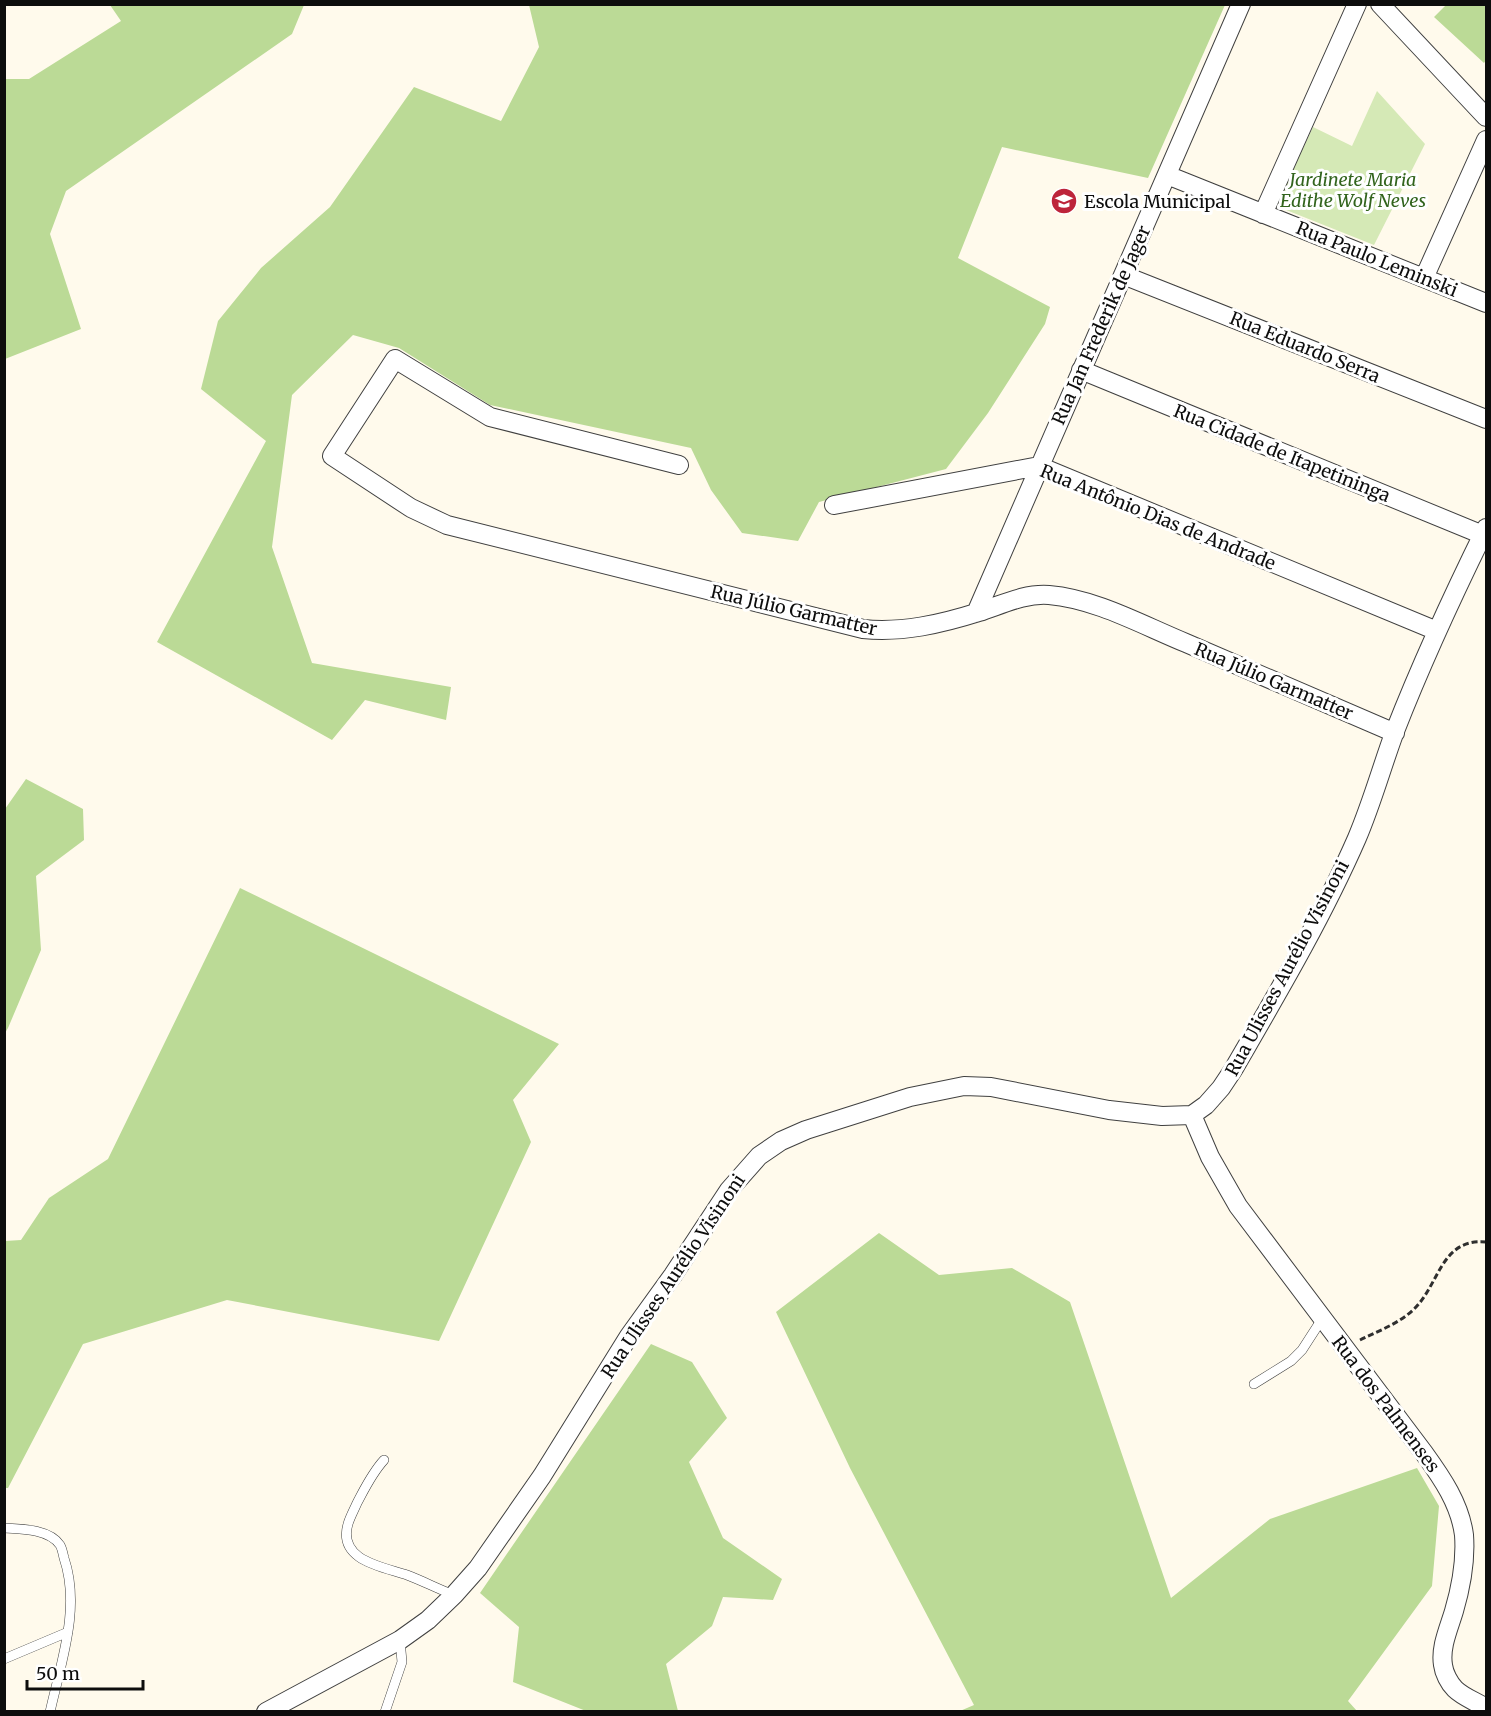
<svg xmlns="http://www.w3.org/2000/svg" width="1491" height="1716" font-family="Merriweather,serif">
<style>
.green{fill:#d5e9b6}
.forest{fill:#bbda96}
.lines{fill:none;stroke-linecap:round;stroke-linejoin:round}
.lane-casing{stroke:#404040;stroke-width:10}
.street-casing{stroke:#404040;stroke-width:20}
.path{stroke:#2f2f2f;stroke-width:3;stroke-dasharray:6 3;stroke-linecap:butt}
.lane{stroke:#fff;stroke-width:9}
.street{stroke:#fff;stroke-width:18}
.labels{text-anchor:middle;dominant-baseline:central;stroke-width:6;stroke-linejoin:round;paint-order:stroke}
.park-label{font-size:18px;font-style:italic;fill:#32641d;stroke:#fff}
.poi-label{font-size:18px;fill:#0d0d0d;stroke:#fff;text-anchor:start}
.street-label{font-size:18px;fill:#0d0d0d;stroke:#fff}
</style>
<rect width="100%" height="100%" fill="#fffaec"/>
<path class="green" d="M1377,91l48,53 -51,101 -98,-39 37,-79 39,19z"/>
<path class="forest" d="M110,5h194l-12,29 -226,157 -16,43 31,95 -76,30v-280h24l92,-58z
M529,5h696l-77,173 -146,-31 -44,111 92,49 -5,17 -57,89 -42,56 -127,33 -21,39 -56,-8 -31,-43 -20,-42 -201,-43 -91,-57 -46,-13 -61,60 -20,152 40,116 139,24 -5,33 -81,-20 -33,40 -175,-98 109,-201 -65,-52 17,-68 43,-53 69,-61 84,-120 87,34 38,-74z
M1446,5h40v55l-2,3 -50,-46z
M26,779l57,30 1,31 -48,36 5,74 -33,78 -3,5v-224z
M240,888l319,156 -46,56 18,42 -92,199 -212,-41 -144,44 -75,144h-3v-247l16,-1 28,-42 59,-39z
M879,1233l60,42 73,-7 58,34 101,296 99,-79 147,-51 22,38 -7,80 -84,115 9,10h-397l14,-6 -124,-237 -74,-156z
M651,1344l41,18 35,56 -38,44 34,76 59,41 -9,21 -50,-3 -11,29 -46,38 12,47h-92l-73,-29 6,-55 -39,-34z"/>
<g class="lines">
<defs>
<path id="lane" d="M1254,1384l37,-23 11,-11 20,-31
M384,1460c-12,13 -19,28 -27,43 -3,7 -7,14 -9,21 -11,37 36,43 59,51 16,6 31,14 47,20
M4,1528c17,1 45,1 56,17 2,3 3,9 4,13 17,50 -3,104 -14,154
M4,1659l64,-27
M385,1712l17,-50 -2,-22"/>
<path id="street" d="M1380,4l106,113
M1167,175l319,128
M1263,214l94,-210
M1123,275l363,144
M1424,278l62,-138
M1081,370l402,165
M679,465l-189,-48 -95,-58 -63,97 79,52 36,17 416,104c39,4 78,-5 116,-17 22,-7 46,-19 70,-17 47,4 93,30 137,48 69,30 139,60 209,90
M834,505l205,-39 398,165
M976,613l265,-609
M1192,1115l18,42 28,49 186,247c18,25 36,51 40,82 2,26 -3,52 -10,76 -5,17 -14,36 -11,54 1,8 6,18 12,24 8,8 22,13 31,19
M266,1712l134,-72 28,-20 26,-25 24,-27 64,-92 87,-140 44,-61 56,-85 30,-34 22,-15 25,-11 104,-33 54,-11 27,1 118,23 53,6 30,-1 14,-10 15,-17 12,-18c44,-76 89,-152 124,-232 15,-35 25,-72 38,-107 27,-69 58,-136 91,-203"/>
</defs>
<use href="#lane" class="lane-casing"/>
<use href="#street" class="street-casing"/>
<path class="path" d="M1360,1340c18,-9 38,-16 53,-30 27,-25 27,-72 73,-68"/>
<use href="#lane" class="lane"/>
<use href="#street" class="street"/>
</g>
<defs>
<symbol id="school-disc" viewBox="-11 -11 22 22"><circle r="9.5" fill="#bd243a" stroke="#fff"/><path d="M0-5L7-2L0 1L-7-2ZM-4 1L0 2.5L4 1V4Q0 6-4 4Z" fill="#fff"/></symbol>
</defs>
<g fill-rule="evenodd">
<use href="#school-disc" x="1049" y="186" width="30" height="30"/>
</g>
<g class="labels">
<g class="park-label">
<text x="1353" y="179">Jardinete Maria<tspan x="1353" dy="21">Edithe Wolf Neves</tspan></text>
</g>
<g class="poi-label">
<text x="1084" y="201">Escola Municipal</text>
</g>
<g class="street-label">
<text transform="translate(1377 259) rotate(22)">Rua Paulo Leminski</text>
<text transform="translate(1101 325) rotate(-66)">Rua Jan Frederik de Jager</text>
<text transform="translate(1305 347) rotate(22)">Rua Eduardo Serra</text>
<text transform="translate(1282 453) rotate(22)">Rua Cidade de Itapetininga</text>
<text transform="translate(1158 517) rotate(22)">Rua Antônio Dias de Andrade</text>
<text transform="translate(794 610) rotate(13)">Rua Júlio Garmatter</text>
<text transform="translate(1274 681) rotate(23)">Rua Júlio Garmatter</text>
<text transform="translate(1287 968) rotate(-62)">Rua Ulisses Aurélio Visinoni</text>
<text transform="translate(673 1276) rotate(-56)">Rua Ulisses Aurélio Visinoni</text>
<text transform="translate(1386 1404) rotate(53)">Rua dos Palmenses</text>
</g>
</g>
<rect width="1491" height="1716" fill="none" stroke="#0d0d0d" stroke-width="12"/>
<path d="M27 1680v9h116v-9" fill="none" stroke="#0d0d0d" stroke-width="3"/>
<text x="36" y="1680" font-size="18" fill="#0d0d0d" stroke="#ffffff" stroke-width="4.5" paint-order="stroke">50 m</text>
</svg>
